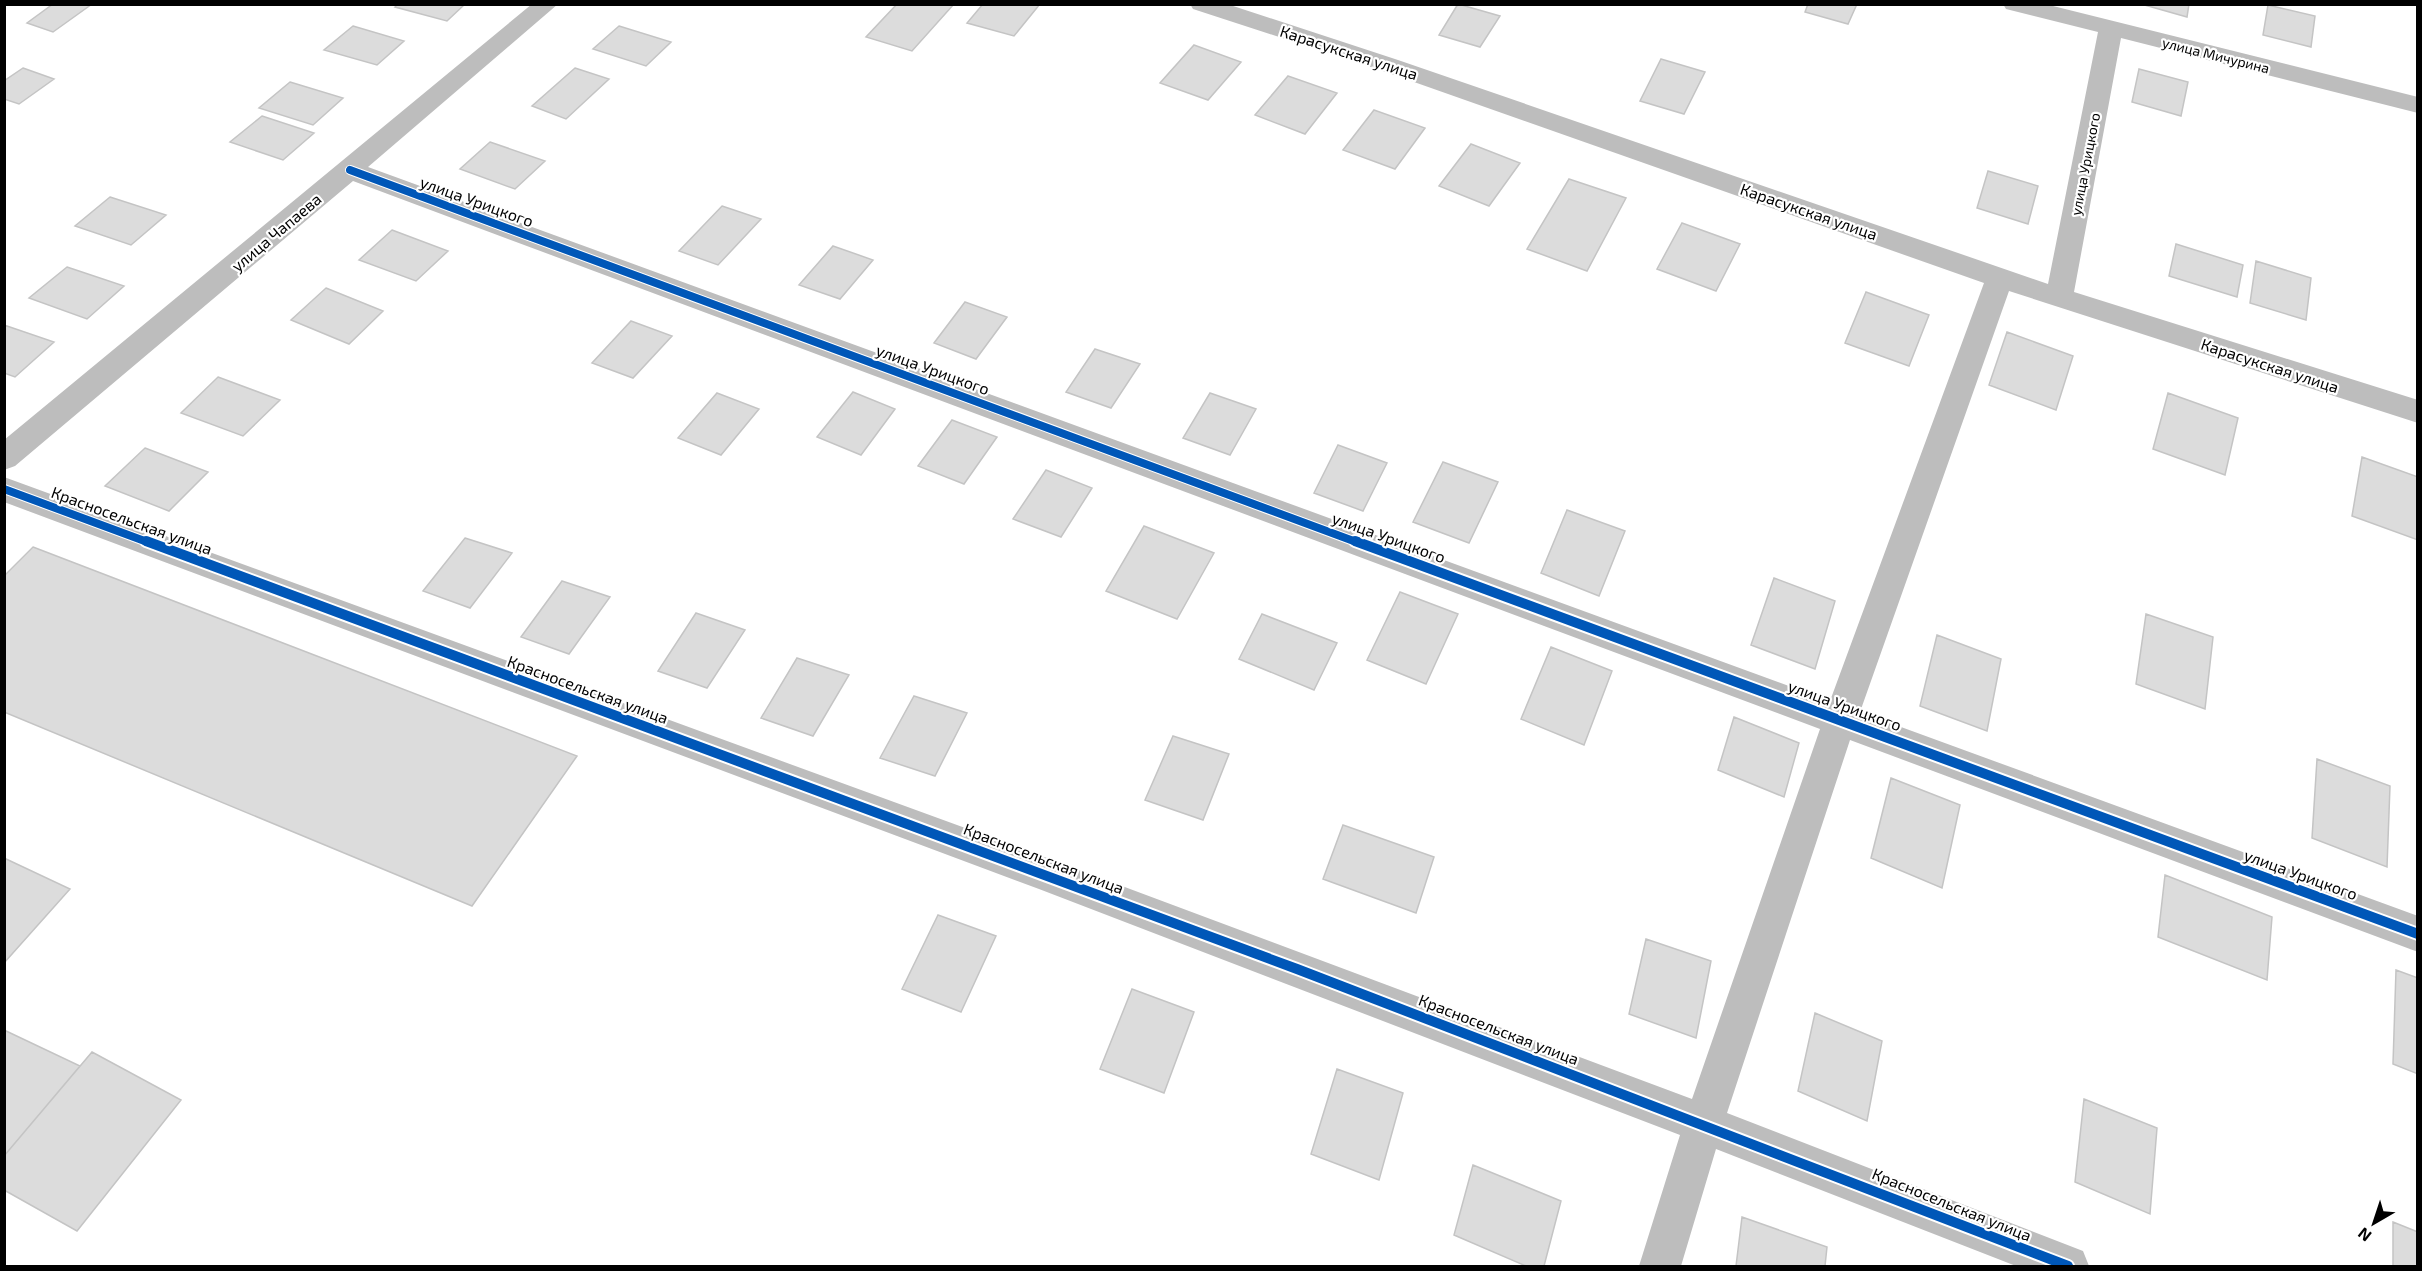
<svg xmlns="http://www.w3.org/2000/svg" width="2422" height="1271" font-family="'Exo 2',sans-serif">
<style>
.building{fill:#dcdcdc;stroke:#c4c4c4;stroke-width:1.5}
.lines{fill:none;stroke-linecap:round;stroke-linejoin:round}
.minor{fill:#bdbdbd;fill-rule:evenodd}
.cycleway-far1-casing{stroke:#fff;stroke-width:10}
.cycleway-casing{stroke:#fff;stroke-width:14}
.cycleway-far1{stroke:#0057b8;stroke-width:8}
.cycleway{stroke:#0057b8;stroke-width:10}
.labels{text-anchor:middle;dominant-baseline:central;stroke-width:4.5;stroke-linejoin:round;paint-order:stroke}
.far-street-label{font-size:14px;fill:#000;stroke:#fff}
.street-label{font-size:16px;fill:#000;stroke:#fff}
</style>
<rect width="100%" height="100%" fill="#fff"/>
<path class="building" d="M53,4h39l-39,28 -26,-9z
M398,4h67l-18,17 -52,-14z
M897,4h57l-42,47 -46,-14z
M983,4h57l-26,32 -47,-13z
M1458,4l42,12 -20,31 -41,-12z
M1808,4h49l-9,20 -43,-12z
M2141,4h48l-2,13z
M2268,5l47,11 -4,31 -48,-12z
M353,26l51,15 -27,24 -53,-15z
M619,26l52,16 -25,24 -53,-17z
M1194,45l47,17 -33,38 -48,-17z
M1661,59l44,13 -21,42 -44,-13z
M23,68l31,11 -35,25 -15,-5v-18z
M575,68l34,11 -43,40 -34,-13z
M2139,69l49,13 -7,34 -49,-14z
M1288,76l49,17 -32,41 -50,-19z
M290,82l53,16 -30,27 -54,-17z
M1374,110l51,18 -30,41 -52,-19z
M262,116l52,17 -31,27 -53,-18z
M490,142l55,19 -30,28 -55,-20z
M1471,144l49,19 -31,43 -50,-20z
M1988,171l50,15 -10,38 -51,-16z
M1569,179l57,19 -39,73 -60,-22z
M110,197l56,18 -35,30 -56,-19z
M722,206l39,13 -43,46 -39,-14z
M1682,223l58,21 -24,47 -59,-22z
M392,230l56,21 -32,30 -57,-21z
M2176,244l67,21 -6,32 -68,-21z
M833,246l40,14 -33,39 -41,-14z
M2256,261l55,17 -5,42 -56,-17z
M67,267l57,19 -37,33 -58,-21z
M326,288l57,23 -34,33 -58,-24z
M1866,292l63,23 -20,51 -64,-23z
M965,302l42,15 -31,42 -42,-16z
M631,321l41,15 -39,42 -41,-15z
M4,325l50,17 -39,35 -11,-4z
M2007,332l66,24 -17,54 -67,-25z
M1095,349l45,15 -29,44 -45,-16z
M218,377l62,23 -37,36 -62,-23z
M853,392l42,17 -34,46 -44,-18z
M717,393l42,16 -38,46 -43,-17z
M1210,393l46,16 -26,46 -47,-17z
M2168,393l70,25 -13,57 -72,-26z
M952,420l45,17 -33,47 -46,-18z
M1338,445l49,18 -24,48 -49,-18z
M145,448l63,24 -39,39 -64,-25z
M2362,457l56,20v63l-66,-24z
M1443,462l55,20 -29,61 -56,-21z
M1046,470l46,18 -31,49 -48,-18z
M1567,510l58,21 -26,65 -58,-23z
M1144,526l70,27 -37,66 -71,-28z
M465,538l47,15 -42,55 -47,-17z
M33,547l544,209 -105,150 -468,-194v-136z
M1774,578l61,23 -20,68 -64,-24z
M562,581l48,16 -41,57 -48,-17z
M1400,592l58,22 -32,70 -59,-24z
M696,613l49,17 -38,58 -49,-17z
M1262,614l75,29 -23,47 -75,-31z
M2146,614l67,23 -8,72 -69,-25z
M1937,635l64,24 -14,72 -67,-25z
M1551,647l61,24 -28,74 -63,-26z
M797,658l52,17 -36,61 -52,-18z
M914,696l53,17 -32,63 -55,-18z
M1734,717l65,26 -15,54 -66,-27z
M1173,736l56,18 -26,66 -58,-20z
M2317,759l73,27 -3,81 -75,-29z
M1891,778l69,27 -18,83 -71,-30z
M1343,825l91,32 -18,56 -93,-34z
M4,858l66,31 -66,74z
M2165,875l107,42 -5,63 -109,-43z
M938,915l58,21 -35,76 -59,-23z
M1646,939l65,22 -15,77 -67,-24z
M2396,970l22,8v96l-25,-10z
M1132,989l62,23 -30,81 -64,-24z
M1815,1013l67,28 -15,80 -69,-30z
M4,1030l76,36 -76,90z
M92,1052l89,48 -104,131 -73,-41v-34z
M1337,1069l66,24 -24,87 -68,-26z
M2084,1099l73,29 -7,86 -75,-32z
M1473,1165l88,36 -17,65h-18l-72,-31z
M1742,1217l85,30 -2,19h-89z
M2393,1222l25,10v34h-25z"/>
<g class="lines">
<path class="minor" d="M532,4h26l-190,163 1462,534 154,-418 -604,-213 -187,-61 -3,-5h37l171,56 650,224 50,-252 -92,-23 -3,-5h42l373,93v16l-297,-75 -47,254 344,108v23l-409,-132 -149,421 558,204v36l-568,-212 -123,373 356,138 6,15h-73l-300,-117 -35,117h-42l41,-131 -641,-246 -1035,-387v-25l1035,378 653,244 128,-370 -1467,-548 -338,285 -11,4v-30z"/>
<defs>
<path id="cycleway-far1" d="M350,170l1009,373
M4,489l146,54"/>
<path id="cycleway" d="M146,541l1151,428 771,297
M1355,541l1063,393"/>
</defs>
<use href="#cycleway-far1" class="cycleway-far1-casing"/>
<use href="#cycleway" class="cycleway-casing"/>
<use href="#cycleway-far1" class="cycleway-far1"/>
<use href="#cycleway" class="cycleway"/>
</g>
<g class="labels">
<g class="far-street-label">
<text transform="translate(2216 55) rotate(14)">улица Мичурина</text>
<text transform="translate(2085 164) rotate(-79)">улица Урицкого</text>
</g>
<g class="street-label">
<text transform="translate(1349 52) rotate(18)">Карасукская улица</text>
<text transform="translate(477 201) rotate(20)">улица Урицкого</text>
<text transform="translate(1809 211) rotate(19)">Карасукская улица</text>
<text transform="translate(276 232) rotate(-40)">улица Чапаева</text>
<text transform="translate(2270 365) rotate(18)">Карасукская улица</text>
<text transform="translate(933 369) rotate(20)">улица Урицкого</text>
<text transform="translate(132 520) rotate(20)">Красносельская улица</text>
<text transform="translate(1389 537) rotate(20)">улица Урицкого</text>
<text transform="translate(588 689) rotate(20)">Красносельская улица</text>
<text transform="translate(1845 705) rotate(20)">улица Урицкого</text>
<text transform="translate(1044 858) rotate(21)">Красносельская улица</text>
<text transform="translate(2301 874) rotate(20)">улица Урицкого</text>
<text transform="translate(1499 1029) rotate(21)">Красносельская улица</text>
<text transform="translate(1952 1204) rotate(22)">Красносельская улица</text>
</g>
</g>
<rect width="2422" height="1271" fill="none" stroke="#000000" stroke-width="12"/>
<g transform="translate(2374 1223) rotate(219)" stroke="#ffffff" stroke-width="4.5" paint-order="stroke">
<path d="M0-4.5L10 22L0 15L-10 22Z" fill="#000000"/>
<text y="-9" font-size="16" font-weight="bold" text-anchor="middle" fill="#000000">N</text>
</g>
</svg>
